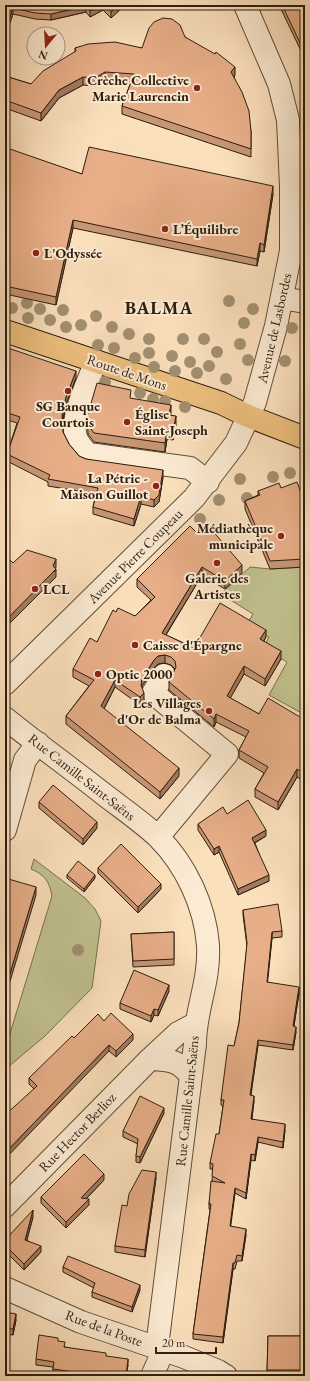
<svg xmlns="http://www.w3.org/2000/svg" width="310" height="1381" font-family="'EB Garamond',serif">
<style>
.green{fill:#c1c28f;stroke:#77704f}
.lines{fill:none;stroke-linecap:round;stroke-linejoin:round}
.minor-casing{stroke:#604e3a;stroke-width:24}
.major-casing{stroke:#2d1d0f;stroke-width:24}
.minor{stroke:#fcebd3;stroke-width:22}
.major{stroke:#eec07e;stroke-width:22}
.tree{fill:#a29072}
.wall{fill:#c79675;stroke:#2d1d0f}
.shaded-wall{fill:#a27a5f;stroke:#2d1d0f}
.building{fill:#e7ae88;stroke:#2d1d0f}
.poi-dot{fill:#8f2418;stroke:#fcebd3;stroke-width:1.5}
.labels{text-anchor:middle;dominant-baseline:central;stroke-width:4;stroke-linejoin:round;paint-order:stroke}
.poi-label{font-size:14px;font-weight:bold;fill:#2d1d0f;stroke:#fcebd3;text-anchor:start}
.street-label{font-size:14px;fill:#2d1d0f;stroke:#fcebd3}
.district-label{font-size:18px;font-weight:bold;letter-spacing:1px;fill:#2d1d0f;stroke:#fcebd3}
</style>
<rect width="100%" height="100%" fill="#fbe0bc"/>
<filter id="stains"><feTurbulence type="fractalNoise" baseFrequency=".005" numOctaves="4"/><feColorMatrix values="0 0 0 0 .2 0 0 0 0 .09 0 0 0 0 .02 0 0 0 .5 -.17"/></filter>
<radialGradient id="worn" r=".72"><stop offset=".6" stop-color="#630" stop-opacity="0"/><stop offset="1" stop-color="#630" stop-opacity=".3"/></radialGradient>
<path class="green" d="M250,567l20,2 35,-2v148l-36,-20 18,-33 -24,-14 6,-11 -22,-13 6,-10 -32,-20z
M34,859l51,39 10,11 6,12 -9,67 -47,48 -37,31 -3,-3v-14l47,-154c-3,-15 -7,-21 -21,-27z"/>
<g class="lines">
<defs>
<path id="minor" d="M282,298l23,4
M96,361c-7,19 -24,53 -21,72 1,9 7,15 13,21l102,14 18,14
M5,684l189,-186 42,-55 19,-41 21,-76 15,-75v-65l-3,-66 -9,-36 -34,-79
M5,718c31,25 64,49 96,74 19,15 40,29 57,45 28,28 47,69 50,108 2,38 -13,64 -13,99l-37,295 2,19 -8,18
M5,830l20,-70 13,-17
M158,837l69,-83 -74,-61 11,-18
M150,1059c19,1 30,1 41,18
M5,1206l145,-147 28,-26 17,-9
M5,1288l76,34 103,35 34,14 8,5"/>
<path id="major" d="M5,331l216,72 27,13 57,22"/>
</defs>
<use href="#minor" class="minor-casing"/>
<use href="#major" class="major-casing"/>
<use href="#minor" class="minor"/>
<use href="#major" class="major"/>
</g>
<g class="tree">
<circle cx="229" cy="301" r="6"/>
<circle cx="27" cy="303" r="6"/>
<circle cx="12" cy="308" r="6"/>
<circle cx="40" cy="309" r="6"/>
<circle cx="253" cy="309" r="6"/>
<circle cx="63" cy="310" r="6"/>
<circle cx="96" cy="316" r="6"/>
<circle cx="28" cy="318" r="6"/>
<circle cx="50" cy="320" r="6"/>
<circle cx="244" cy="323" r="6"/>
<circle cx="81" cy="325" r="6"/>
<circle cx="66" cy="327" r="6"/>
<circle cx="112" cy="327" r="6"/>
<circle cx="292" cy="328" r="6"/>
<circle cx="129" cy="334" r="6"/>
<circle cx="149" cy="339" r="6"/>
<circle cx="183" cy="339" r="6"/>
<circle cx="204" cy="339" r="6"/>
<circle cx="240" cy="344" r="6"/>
<circle cx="98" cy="345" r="6"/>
<circle cx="114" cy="348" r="6"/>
<circle cx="217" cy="352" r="6"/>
<circle cx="149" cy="353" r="6"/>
<circle cx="172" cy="356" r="6"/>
<circle cx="135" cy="358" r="6"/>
<circle cx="248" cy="360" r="6"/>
<circle cx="285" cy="361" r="6"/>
<circle cx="190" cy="362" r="6"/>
<circle cx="209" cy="366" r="6"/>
<circle cx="154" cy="367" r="6"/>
<circle cx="175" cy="371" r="6"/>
<circle cx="197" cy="373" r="6"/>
<circle cx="226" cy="379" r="6"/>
<circle cx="105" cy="382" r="6"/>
<circle cx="140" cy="393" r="6"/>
<circle cx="153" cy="399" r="6"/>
<circle cx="165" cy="401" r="6"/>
<circle cx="185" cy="407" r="6"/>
<circle cx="290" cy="473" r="6"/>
<circle cx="273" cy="477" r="6"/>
<circle cx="240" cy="479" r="6"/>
<circle cx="247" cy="498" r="6"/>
<circle cx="219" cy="500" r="6"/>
<circle cx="200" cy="519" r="6"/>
<circle cx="78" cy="950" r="6"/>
</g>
<path class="wall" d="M5,5h120l-14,13 -8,-8 -13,7 -4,-5 -35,8 -16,-1 -22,-5 -5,14 -3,-2z
M279,5h26v57l-3,-9z
M185,37l50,38 -1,2 17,54v26l-129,-43v-8l9,-24 -26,-2 -10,6 -12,-1 -24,13 -18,23 -36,-13v-32l26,8 44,-32v-4h67z
M5,150l77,24 191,20 -9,58 -4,-1 -3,15 -184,-38 -17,77 -51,-11z
M5,347l71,31 -10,26 -3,18v10l6,12 10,12 7,3 77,18 -4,25 -5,5 -13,-3 -7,22 -41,-12v-7l3,-13 -48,-8v-4l-41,-21v-7l10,-31 -12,-4z
M131,399l40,16 5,10 -3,15 -6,-1 -2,13 -71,-10 -6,-8 -1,-17z
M281,488l24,15v64l-35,2 -25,-60v-8l13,-6v-4z
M198,534l44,39 -17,16 -23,-14 -36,60 28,13 72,-11 -2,4 17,18 -16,27 -21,-12 -14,24 29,16 46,6 -3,60 -5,-3 -19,33 -23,-13v-8l9,-16 -25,-15v-8l7,-13 -30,-15 -2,5 -45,-37v-8l6,-12v-1l-4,-4 -6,-2 -7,1 -4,4 -12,18v2l2,13 -4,4 -25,-18 -11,22 75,67 -19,23 -94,-75v-8l23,-30 -16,-9v-8l24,-27 19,-30 19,4 16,-16 -14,-13v-8z
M39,802l58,26 -14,17 -44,-37z
M227,814l39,22 -11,7 14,38 -31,14 -19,-43 -5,3 -16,-25v-6z
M98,868l63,21 -23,24 -40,-40z
M67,875l28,3 -11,14 -17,-14z
M243,910l39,21v6l-10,1 -5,44 32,11 -5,33 2,6 -3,18 -35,-5 -7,50 3,6 -2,18 33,11 -2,18 -25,-6 -3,19 -4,-1 -5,39 -11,-6 -5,33 16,9 -4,26h-5l-2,8h-2l-10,74 -30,-4v-5l17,-124 -1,-1v-5l3,-23 1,-12h-3v-6l9,-29 4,-28 -2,-1v-5l13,-54 5,-23 8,-77 -4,-31z
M174,932v33l-41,2 -2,-33z
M169,991l-11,25 -4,-1 -3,7 -31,-13v-6z
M104,1021l29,19 -17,17 -7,-6 -75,38 -5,-5v-6l45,-40z
M305,1101v13h-3v-8z
M164,1113l-24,50 -4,-1v-6l2,-12 -15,-7v-6z
M156,1178l-11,79 -30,-5v-6l12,-40z
M104,1180l-18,19 3,6 -23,23 -25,-25v-6z
M33,1217l-6,23 14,12 -17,18 -19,-19v-11z
M63,1267l77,23 -8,22 -40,-15v-5l2,-4 -31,-16z
M5,1312l11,8 -3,15 -8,-1z
M268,1336h37v39h-38z
M58,1341l7,6 41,9 22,9 -2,11h-62l-11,-2v-7l-17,-2v-6z"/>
<path class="shaded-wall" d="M101,5h2v5l-13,7v-6z
M119,5h6l-14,13v-6z
M86,6v6l-35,8v-6z
M13,8v6l-5,14v-6z
M235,67v8l-4,5v-8z
M105,72v8l-10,6v-8z
M83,77v8l-24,13 -18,23v-8l18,-23z
M273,186v8l-9,58v-7z
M73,220v8l-17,77v-8z
M260,243v8l-3,15v-7z
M76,371v7l-10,26 -4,19v-7l4,-19z
M171,405v9l-2,10v-9z
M176,416v9l-3,15v-9z
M167,430v9l-2,13v-9z
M163,470v7l-4,25 -5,5v-7z
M141,496v8l-7,22v-7z
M56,559v8l-2,5 2,-3v8l-51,51v-7l48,-55z
M242,565v8l-17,16v-8z
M202,567v8l-40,66v-8z
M266,630v7l-6,10v-8z
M281,651v8l-16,27v-7z
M165,655v8l-7,1 -4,4 -12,18 -1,6v-7l1,-6 12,-19 4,-4z
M244,666v8l-17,30v-8z
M115,680v7l-14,27v-8z
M144,693v8l-4,4v-8z
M216,714v8l-2,5v-8z
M305,766v8l-3,6v-8z
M179,768v8l-19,23v-7z
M297,769v8l-19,33v-8z
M97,822v6l-14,17v-6z
M266,830v6l-14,8v-6z
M219,846v6l-5,3v-6z
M95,875v3l-11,14v-3z
M269,875v6l-31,14v-6z
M161,884v5l-23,24v-6z
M36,887v8l-31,103v-8z
M272,932v6l-5,50v-6z
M169,985v6l-11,25v-6z
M299,987v6l-6,39v-6z
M154,1009v6l-3,7v-6z
M296,1027v5l-3,18v-5z
M133,1034v6l-17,17v-6z
M258,1040v5l-8,55v-5z
M109,1045v6l-104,108v-6z
M254,1096v5l-3,24v-6z
M164,1108v5l-24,50v-6z
M285,1124v6l-2,18v-6z
M258,1137v5l-3,19v-6z
M251,1154v6l-5,39v-6z
M156,1172v6l-11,79v-7z
M104,1174v6l-23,24v-6z
M235,1188v5l-5,39v-6z
M89,1199v6l-23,23v-6z
M33,1210v7l-8,29v-6z
M246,1229v6l-4,26v-5z
M41,1246v6l-17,18v-6z
M233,1263v6l-10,74v-6z
M140,1285v5l-8,22v-5z
M16,1314v6l-3,15v-6z
M128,1359v6l-2,11z"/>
<path class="building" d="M5,5h96l-11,6 -4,-5 -35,8 -16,-1 -22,-5 -5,14 -3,-2z
M105,5h14l-8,7z
M282,5h23v51l-3,-9z
M163,18l9,1 8,6 5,12 30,17 1,-2 19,15 -4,5 11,20 7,19 2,20v18l-129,-43 12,-32 -29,-2 -10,6 -12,-1 -24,13 -18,23 -36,-13v-24l26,8 12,-13 33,-20 -1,-3 13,-4 27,-2 27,6 7,-20 5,-6z
M89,147l184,39 -9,59 -4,-2 -3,16 -184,-39 -17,77 -51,-11v-136l2,-2 75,26z
M5,347l71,24 -10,26 -4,19 1,16 6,12 10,12 7,3 77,11 -4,25 -5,5 -13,-4 -7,23 -41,-12 5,-19 -50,-9 2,-4 -43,-21 13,-37 -15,-5z
M97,383l34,7 -1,8 41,7 -2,10 7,1 -3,15 -6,-1 -2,13 -71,-10 -6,-8 -1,-8z
M297,482l8,21v56l-35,2 -25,-60 15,-6 -2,-4 21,-8 2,5z
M190,526l8,8 13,-5 31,36 -17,16 -23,-14 -40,66 32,15 26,-45 46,27 -6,9 21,12 -16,28 -21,-13 -17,30 32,18 9,-16 37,22v46l-3,6 -5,-3 -19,33 -23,-13 13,-22 -29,-17 10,-19 -33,-17 -2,5 -45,-37 7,-15 -1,-6 -4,-4 -6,-2 -7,1 -4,4 -12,19 -1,6 3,8 -4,4 -25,-17 -14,26 78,62 -19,24 -94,-76 28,-36 -21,-11 17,-31 7,4 16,-32 3,2 2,-4 17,8 20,-19 -18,-18z
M27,550l29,9 -3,7 3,3 -51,52v-60l3,-3 5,5z
M53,785l44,37 -14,17 -44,-37z
M248,800l18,30 -14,8 17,37 -31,14 -19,-43 -5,3 -16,-25 25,-17 4,7z
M121,844l40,40 -23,23 -40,-39z
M78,861l17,14 -11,14 -17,-14z
M5,878l31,9 -31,103z
M278,904l4,27 -10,1 -5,50 32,5 -6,39 3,1 -3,18 -35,-5 -8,55 4,1 -3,23 34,5 -2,18 -25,-5 -3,18 -4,-1 -5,39 -11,-5 -5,38 16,3 -4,27 -5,-1 -2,8h-2l-10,74 -30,-3 18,-130h-2l2,-23 14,2 -13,-7 1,-12 -3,-1 6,-29h3l5,-34h-3l7,-55 6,1 5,-23 8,-80 -4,-33z
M174,932v27l-41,2 -2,-27z
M134,970l35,15 -11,25 -4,-1 -3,7 -31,-13z
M111,1013l22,21 -17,17 -7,-6 -104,108v-38l32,-29 -8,-8 43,-42 2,2 24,-24 6,7z
M140,1096l24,12 -24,49 -4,-1 2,-17 -15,-8z
M305,1101v5h-3z
M84,1154l20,20 -23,24 8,1 -23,23 -25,-25z
M142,1170l14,2 -11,78 -30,-4 7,-41 5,1 2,-12z
M33,1210l-8,30 16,6 -17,18 -19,-19v-5z
M68,1256l72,29 -8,22 -40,-15 3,-9 -32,-16z
M5,1312l11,2 -3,15 -8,-1z
M39,1335l19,3v3l7,1 -1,5 42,6v3l22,3 -2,17h-37v-2l-36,-5 1,-7 -18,-3z
M268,1336h37v34h-38z"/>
<g class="poi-dot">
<circle cx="197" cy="88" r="4"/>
<circle cx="165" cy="229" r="4"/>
<circle cx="36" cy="253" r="4"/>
<circle cx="68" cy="391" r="4"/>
<circle cx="127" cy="422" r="4"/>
<circle cx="156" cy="486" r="4"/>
<circle cx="281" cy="536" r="4"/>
<circle cx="217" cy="563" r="4"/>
<circle cx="35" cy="589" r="4"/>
<circle cx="135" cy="645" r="4"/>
<circle cx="98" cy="674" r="4"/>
<circle cx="209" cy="711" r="4"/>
</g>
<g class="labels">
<g class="poi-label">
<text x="189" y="80" text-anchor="end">Crèche Collective<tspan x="189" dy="16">Marie Laurencin</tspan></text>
<text x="173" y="229">L’Équilibre</text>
<text x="44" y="253">L'Odyssée</text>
<text x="68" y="406" text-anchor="middle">SG Banque<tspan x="68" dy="16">Courtois</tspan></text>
<text x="135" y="414">Église<tspan x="135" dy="16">Saint-Joseph</tspan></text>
<text x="148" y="478" text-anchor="end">La Pétrie -<tspan x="148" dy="16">Maison Guillot</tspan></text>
<text x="273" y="528" text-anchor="end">Médiathèque<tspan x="273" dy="16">municipale</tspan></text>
<text x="217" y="578" text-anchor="middle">Galerie des<tspan x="217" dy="16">Artistes</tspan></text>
<text x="43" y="589">LCL</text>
<text x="143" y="645">Caisse d'Épargne</text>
<text x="106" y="674">Optic 2000</text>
<text x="201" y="703" text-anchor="end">Les Villages<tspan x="201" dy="16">d'Or de Balma</tspan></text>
</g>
<g class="street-label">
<text transform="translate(274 328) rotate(-77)">Avenue de Lasbordes</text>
<text transform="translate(127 372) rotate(19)">Route de Mons</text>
<text transform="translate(135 556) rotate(-45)">Avenue Pierre Coupeau</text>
<text transform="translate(82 777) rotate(38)">Rue Camille Saint-Saëns</text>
<text transform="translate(187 1101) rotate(-84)">Rue Camille Saint-Saëns</text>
<text transform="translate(77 1132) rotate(-46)">Rue Hector Berlioz</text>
<text transform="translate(104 1328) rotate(20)">Rue de la Poste</text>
</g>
<g class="district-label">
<text x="159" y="307">BALMA</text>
</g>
</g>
<rect width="310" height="1381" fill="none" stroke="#fbe0bc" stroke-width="20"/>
<rect x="6" y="6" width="298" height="1369" fill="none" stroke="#2d1d0f" stroke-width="2"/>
<rect x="10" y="10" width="290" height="1361" fill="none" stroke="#2d1d0f"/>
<g transform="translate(46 46) rotate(198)"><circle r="19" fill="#fcebd3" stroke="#a99985"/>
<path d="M0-3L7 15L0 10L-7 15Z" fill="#8f2418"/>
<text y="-6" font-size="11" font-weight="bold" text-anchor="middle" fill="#2d1d0f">N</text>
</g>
<path d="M156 1347v6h60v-6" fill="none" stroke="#2d1d0f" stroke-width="2"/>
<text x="162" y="1347" font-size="12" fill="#2d1d0f" stroke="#fcebd3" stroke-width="3" paint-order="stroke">20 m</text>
<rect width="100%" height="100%" filter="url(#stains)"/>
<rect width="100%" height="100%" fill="url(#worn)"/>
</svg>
